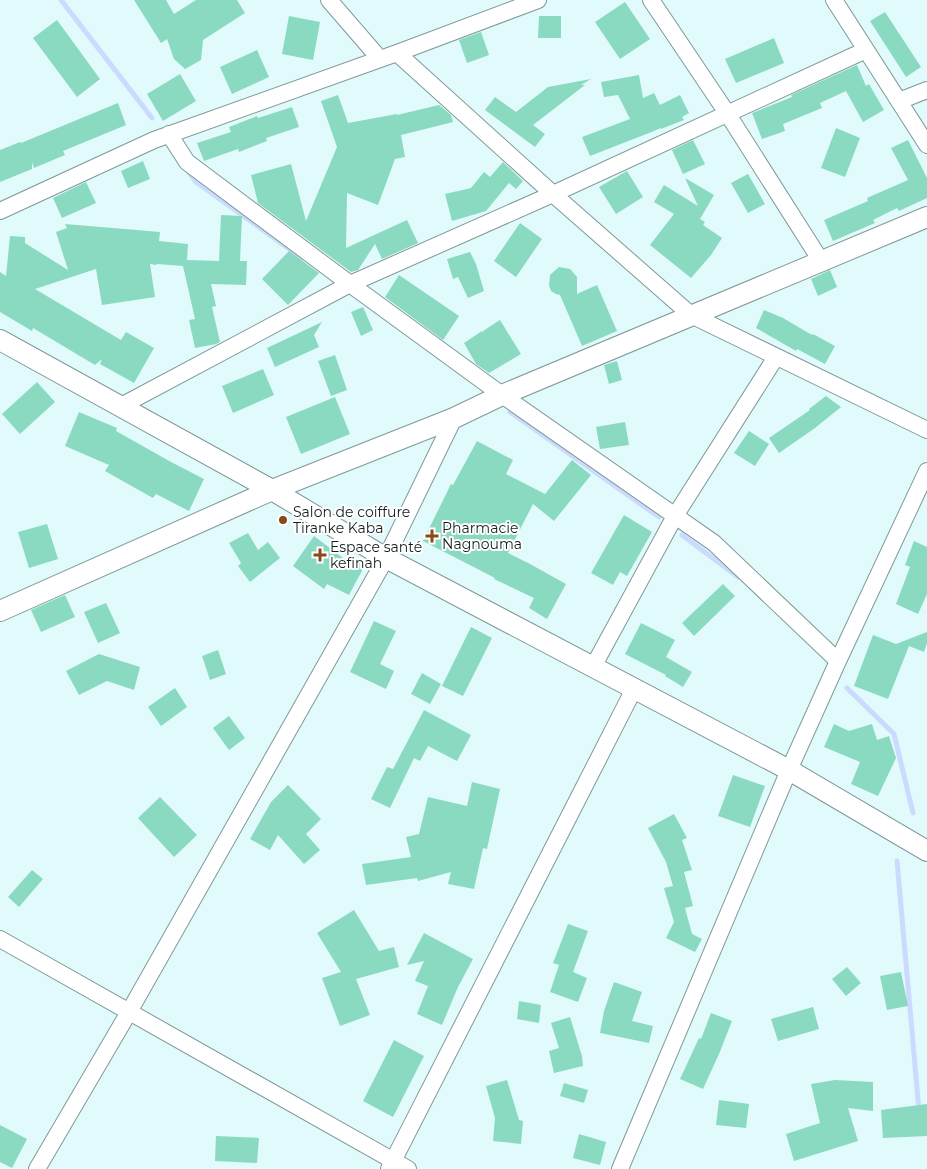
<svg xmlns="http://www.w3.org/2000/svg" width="927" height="1169" font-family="Montserrat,sans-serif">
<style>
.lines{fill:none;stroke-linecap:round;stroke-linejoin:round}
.stream{stroke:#cadbfe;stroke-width:5}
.building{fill:#8adac2}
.minor-casing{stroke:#81989a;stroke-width:18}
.tertiary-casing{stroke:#81989a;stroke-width:22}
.minor{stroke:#fff;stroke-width:16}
.tertiary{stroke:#fff;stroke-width:20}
.poi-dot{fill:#8b481b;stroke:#fff;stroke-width:2}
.labels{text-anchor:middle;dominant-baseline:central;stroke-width:4;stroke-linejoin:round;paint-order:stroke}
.poi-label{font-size:14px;fill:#141d1e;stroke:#fff;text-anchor:start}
</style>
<rect width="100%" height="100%" fill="#e1fafc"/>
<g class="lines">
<path class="stream" d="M61,0l91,118
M188,171l8,11 106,76
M510,412l149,105
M682,535l56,42
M847,688l47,46 19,79
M897,861l22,250"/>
</g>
<path class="building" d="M134,0h32l8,14 22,-14h41l8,13 -42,27 -2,20 -16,9 -11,-10 -7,-20 -6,4z
M625,2l25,37 -30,20 -25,-37z
M885,12l36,55 -15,10 -36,-56z
M289,16l31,6 -7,38 -31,-6z
M539,16h22v22h-23z
M57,20l43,59 -23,18 -44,-59z
M481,32l8,23 -22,8 -8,-23z
M774,38l10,25 -48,20 -11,-24z
M257,50l12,27 -37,17 -12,-27z
M857,65l9,21 3,-2 15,26 -21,12 -17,-31 -26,12 2,5 -39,16 2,7 -23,8 -10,-26 40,-16 -1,-2z
M180,74l16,27 -33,20 -16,-27z
M639,75l4,23 11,-5 6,12 20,-10 9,18 -7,4 2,3 -23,9v-1l-12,5 -59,23 -8,-19 48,-18 -12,-24 -14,2 -3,-15z
M591,79l-10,6h4l-52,40 12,9 -10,13 -50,-37 10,-13 21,15 32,-25z
M338,95l10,28 49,-9v1l42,-10 12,10 2,7 -52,13 4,22 -10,2 -17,46 -31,-12 -1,55 61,-28 11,23 -36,16 -7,-15 -17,26 -7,2 -93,-69 -7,-28 40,-11 15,57 31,-74 -16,-46z
M118,103l8,22 -63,26 2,4 -31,13 -2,-6v7l-32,13v-32l20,-8 1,1z
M292,107l7,20 -33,11 1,3 -28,11 -1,-3 -34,12 -7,-18 34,-11 -2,-5 28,-11 1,2z
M836,128l24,10 -15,39 -24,-9z
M693,140l12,24 -22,10 -11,-24z
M908,140l19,38v20l-28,13 -2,-3 -24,12 2,3 -42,18 -9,-21 44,-19 -1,-3 41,-18 -17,-32z
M143,161l7,18 -22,9 -7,-17z
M503,162l20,19 -7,8 -7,-6 -23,28 -34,10 -7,-27 26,-6 13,-16 6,5z
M627,171l16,26 -27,17 -17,-27z
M748,174l17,30 -17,9 -17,-30z
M685,178l29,17 -14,24 5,3 -2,3 19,13 -11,17 -20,23 -41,-33 24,-31 -20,-12 10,-17 34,21z
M86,182l10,21 -34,15 -9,-20z
M221,215l21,1 -2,45h7l-1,24 -35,-1 5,22 -4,1 8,35 -4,2 -21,4 -6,-28 6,-1 -12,-53 -26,-2 -1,1 -6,-1 5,33 -53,8 -6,-36 -61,20 86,51 5,-8 28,16 -20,35 -34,-19 2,-5 -7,6 -62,-37 -1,3 -32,-19v-40l6,4 4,-40 15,1v6l43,27 -12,-38 11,-4 -2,-4 95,8 -1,9 29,3 -1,16 32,1z
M520,223l22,16 -26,38 -22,-16z
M289,251l30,22 -31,32 -26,-26z
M470,252l6,12 8,27 -16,7 -10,-21 -5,2 -6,-20z
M559,267l11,2 7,8v17l20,-9 20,46 -35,15 -22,-51 -4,-1 -5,-3 -2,-6 1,-10z
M830,270l7,17 -19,9 -7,-17z
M399,275l60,41 -16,24 -58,-43z
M363,307l10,23 -12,6 -10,-24z
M764,310l19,8 29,17 1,-1 22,12 -10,18 -28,-15 -1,2 -40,-23z
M500,320l21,34 -32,19 -13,-9 -12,-21 18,-12 2,2 -1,-2z
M322,322l-8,13 5,12 -44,20 -8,-19z
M335,355l12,35 -16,6 -13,-35z
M617,361l5,19 -13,4 -5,-19z
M263,369l11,26 -41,18 -11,-27z
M37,382l18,20 -35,32 -18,-20z
M826,396l15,11 -26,21 -36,25 -10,-15 41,-28 -1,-1z
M335,397l15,37 -49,20 -15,-37z
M79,412l38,16 -1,3 55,31 33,17 -15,32 -33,-17 -3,4 -48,-27 4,-6 -44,-19z
M625,422l4,23 -29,4 -4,-22z
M749,431l20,13 -14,22 -21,-13z
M477,441l36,19 -7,14 39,20 27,-34 19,15 -37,46 -21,-17 -25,49 22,11 36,20 -19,35 -18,-11 5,-10 -40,-19 1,-1 -72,-37 28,-57 2,1z
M624,515l28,17 -25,44 -7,-4 -7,13 -22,-12z
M47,524l11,35 -29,9 -11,-36z
M248,533l10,17 10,-8 12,16 -30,24 -12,-16 3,-3 -12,-20z
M314,536l33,25 2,-4 16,8 -16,30 -22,-11 -3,5 -31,-23z
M914,541l13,6v47l-9,20 -22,-10 14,-37 -5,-2z
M723,584l12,12 -41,40 -12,-13z
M65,595l10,22 -34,15 -10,-22z
M106,603l14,30 -22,10 -14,-31z
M374,621l22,10 -16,33 14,7 -8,18 -36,-17z
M641,623l34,17 -9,17 26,15 -9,15 -18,-11 1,-1 -41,-21z
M471,627l21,11 -29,58 -21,-10z
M927,632v11l-3,9 -15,-6 -21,53 -34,-13 19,-51 23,9z
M218,650l8,24 -16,6 -8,-24z
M99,654l41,13 -6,23 -27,-9 -28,14 -13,-24z
M422,673l19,11 -11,20 -19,-10z
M175,688l12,19 -26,19 -13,-19z
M424,710l47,25 -14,26 -29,-15 -8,15 -6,-3 -24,50 -19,-9 16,-32 6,2z
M229,716l16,22 -16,12 -16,-22z
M834,724l15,7 23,-7 5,16 12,-4 7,22 -18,38 -27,-12 9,-22 -36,-15z
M733,775l32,11 -15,41 -32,-11z
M472,782l28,7 -13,60 -4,-1 -9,41 -26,-5 3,-12 -33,9 -1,-3 -51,7 -4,-21 49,-7 -5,-20 13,-3 9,-37 39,9z
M288,785l33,34 -15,15 14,16 -16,14 -26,-29 -8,15 -20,-11 21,-37z
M160,797l37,38 -23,22 -36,-39z
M674,814l13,24 -5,2 10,30 -8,2 9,34 -8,2 7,26 10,5 -7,13 -29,-14 8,-16 -10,-34 9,-2 -7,-24 -18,-34z
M32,870l11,9 -24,28 -11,-10z
M354,910l25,41 15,-4 5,20 -43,12 14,36 -30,11 -18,-48 19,-6 -24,-39z
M568,924l20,7 -15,41 14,6 -9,24 -28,-10 9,-27 -6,-2z
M424,933l49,26 -15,28 -16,38 -25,-11 11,-28 -13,-5 9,-20 -17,4z
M847,967l14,16 -15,13 -14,-17z
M901,972l7,34 -21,4 -7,-34z
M614,982l28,10 -10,29 21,5 -4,17 -49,-10 4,-22z
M519,1001l22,4 -2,18 -22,-4z
M813,1007l6,22 -41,12 -7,-22z
M711,1013l21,8 -13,33 -16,35 -23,-10 19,-41 2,1z
M570,1017l12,39 1,10 -29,7 -5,-22 10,-3 -8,-25z
M394,1040l30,16 -31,61 -30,-16z
M507,1080l12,40 4,1 -2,23 -28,-3 2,-23 -9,-32z
M835,1080l38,2v29l-25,-3 10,33 -64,20 -8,-27 34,-11 -9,-39z
M564,1083l24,7 -4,13 -24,-7z
M719,1100l30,4 -3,24 -30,-3z
M927,1104v32l-44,2 -2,-28z
M0,1125l27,14 -15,29 -12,-6z
M579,1134l27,8 -6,23 -27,-7z
M216,1136l43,2 -2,25 -42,-2z"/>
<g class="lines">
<defs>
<path id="minor" d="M329,0l51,59
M651,0l76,113 94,148
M834,0l93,145
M397,53l156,141 138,121 236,115
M899,101l28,-11
M169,134l18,28 163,122 152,111 212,148 124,118
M0,211l154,-71 243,-87 141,-53
M121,406l229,-122 203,-90 313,-144
M593,667l82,-151 101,-159
M0,939l408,230
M37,1169l92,-157 257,-454 68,-140
M389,1169l245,-480
M620,1169l169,-399 49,-109 89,-190"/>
<path id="tertiary" d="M0,340l272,150 114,68 403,212 138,81
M0,611l272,-121 182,-72 48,-23 425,-178"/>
</defs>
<use href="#minor" class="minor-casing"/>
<use href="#tertiary" class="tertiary-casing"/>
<use href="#minor" class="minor"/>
<use href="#tertiary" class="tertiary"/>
</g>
<g class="poi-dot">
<circle cx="283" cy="520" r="5"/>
<path d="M429.5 528.5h5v5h5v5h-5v5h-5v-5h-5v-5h5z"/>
<path d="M317.5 547.5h5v5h5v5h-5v5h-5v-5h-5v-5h5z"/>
</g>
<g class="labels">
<g class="poi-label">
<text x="293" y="512">Salon de coiffure<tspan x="293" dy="16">Tiranke Kaba</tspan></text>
<text x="442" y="528">Pharmacie<tspan x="442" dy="16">Nagnouma</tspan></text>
<text x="330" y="547">Espace santé<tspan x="330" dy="16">kefinah</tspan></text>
</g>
</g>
</svg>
